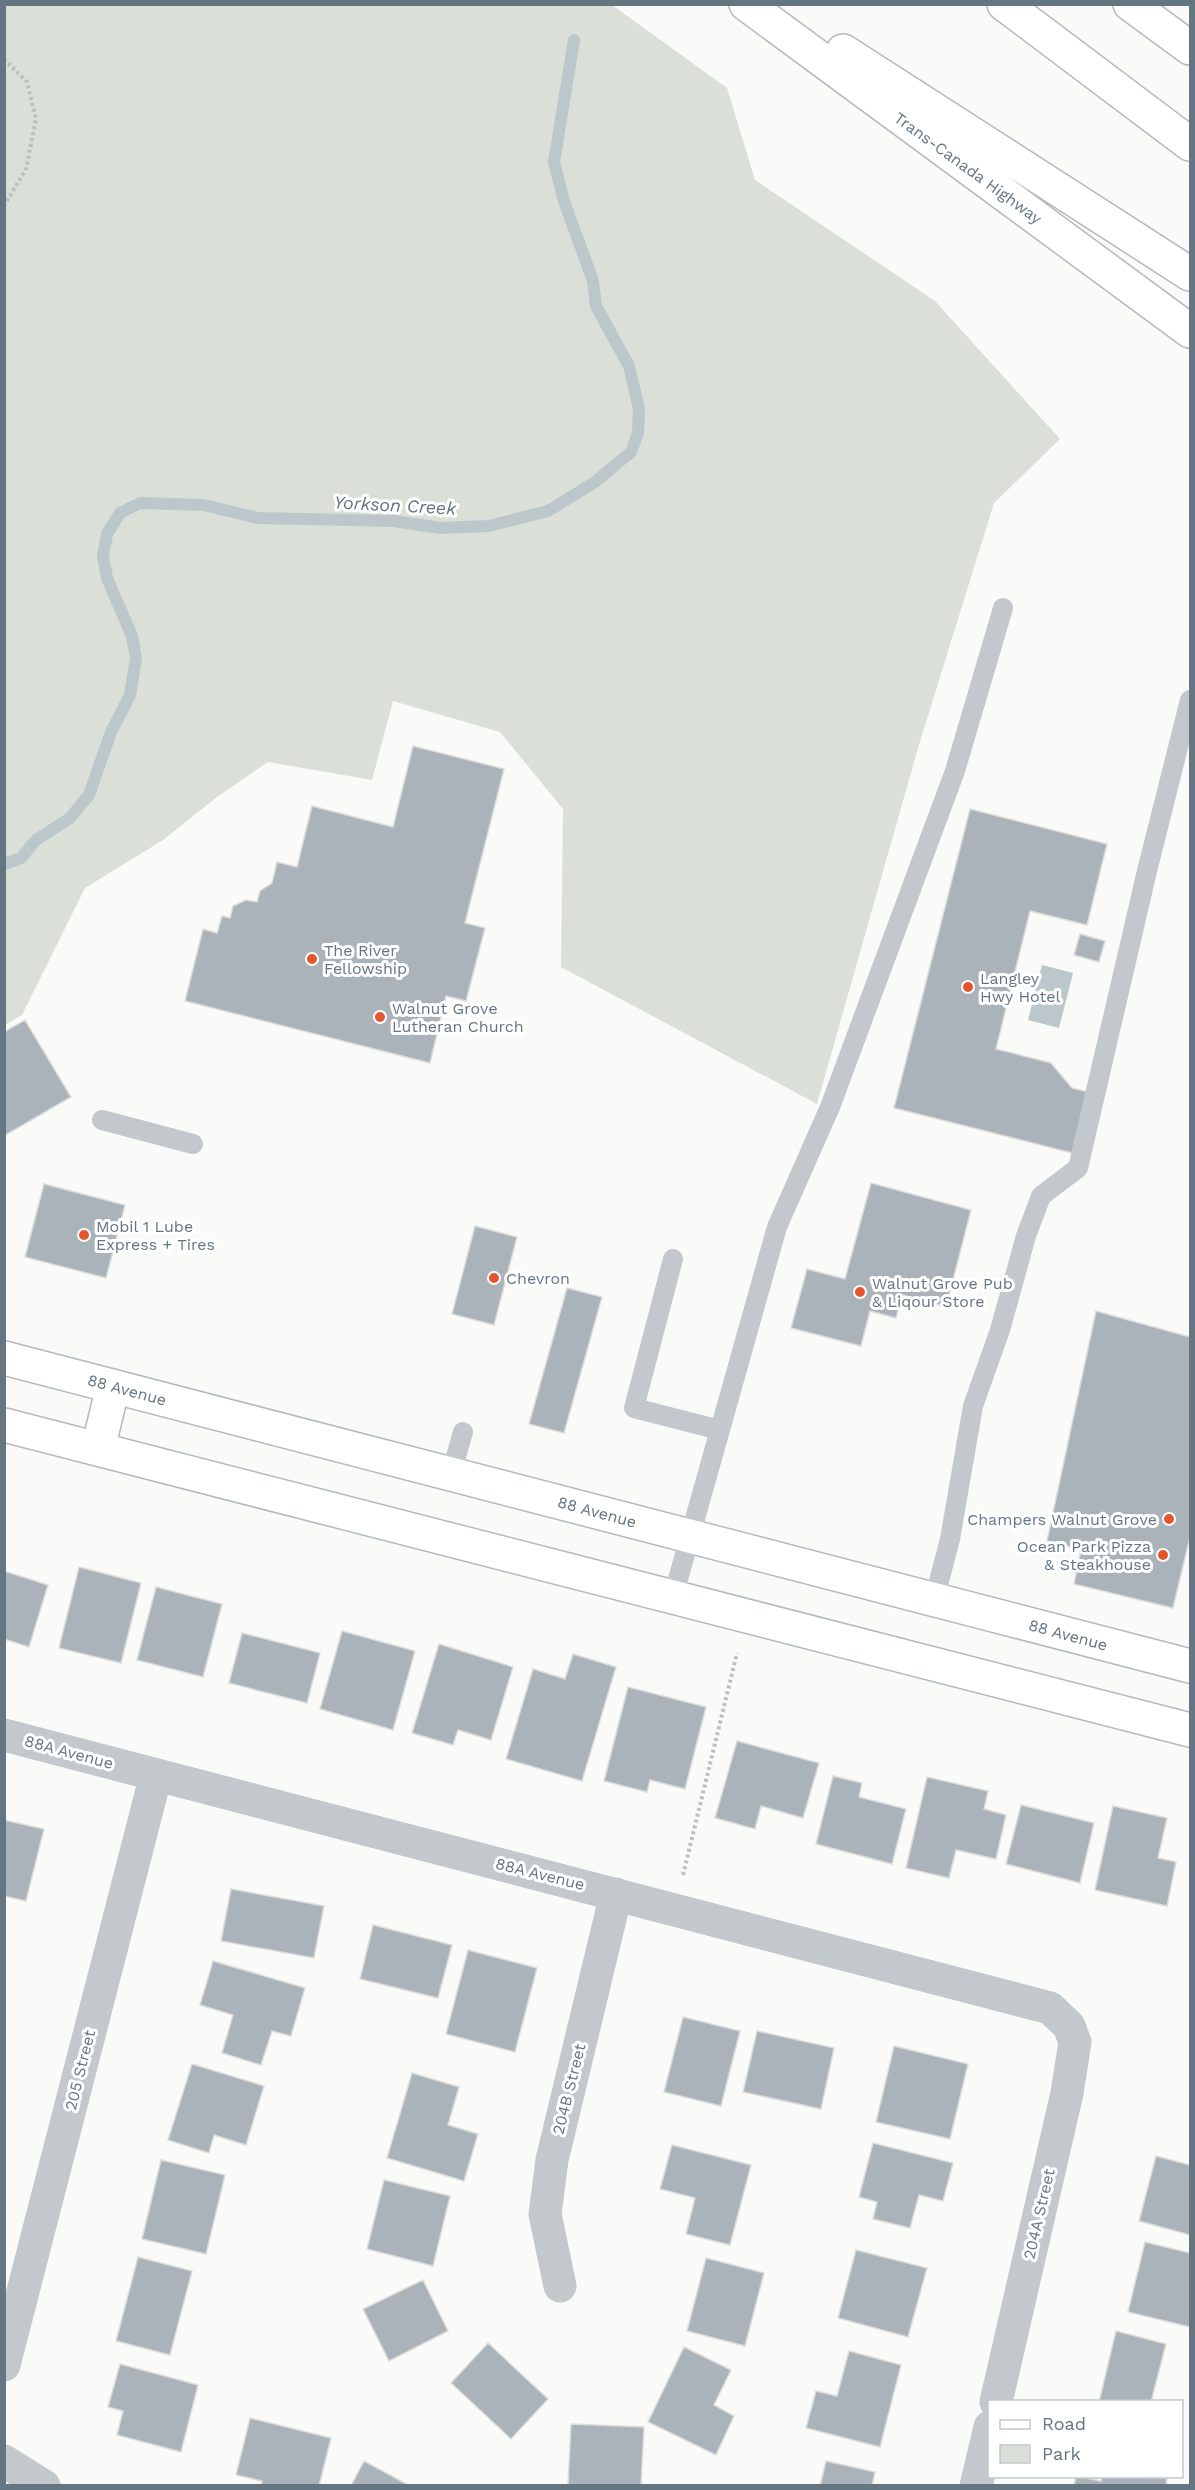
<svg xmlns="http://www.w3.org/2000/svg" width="1195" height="2490" font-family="'Work Sans',sans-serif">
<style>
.green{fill:#dadfd7}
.water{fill:#bbc7cb}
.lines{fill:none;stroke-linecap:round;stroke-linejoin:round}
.stream{stroke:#bbc7cb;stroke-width:12}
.building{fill:#aab3b9;stroke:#dcdcda;stroke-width:1.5}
.secondary-casing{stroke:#b3babf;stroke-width:36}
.highway-casing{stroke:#b4b9bd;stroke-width:36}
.path{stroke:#bbbfc2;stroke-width:4;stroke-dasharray:3 3;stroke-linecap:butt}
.lane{stroke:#c3c8cc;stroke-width:20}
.street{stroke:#c3c8cc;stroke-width:33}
.secondary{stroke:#fff;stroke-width:33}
.highway{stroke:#fff;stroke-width:33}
.poi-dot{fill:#e4572e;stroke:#fff;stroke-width:2}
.labels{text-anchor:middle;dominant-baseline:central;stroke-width:6;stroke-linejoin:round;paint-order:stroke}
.street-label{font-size:16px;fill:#657683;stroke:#fff}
.poi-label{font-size:16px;fill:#657683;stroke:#fff;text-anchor:start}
.water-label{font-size:18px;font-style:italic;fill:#60757c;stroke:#fff}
</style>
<rect width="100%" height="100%" fill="#fafaf8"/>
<path class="green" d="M5,4l607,1 115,83 28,92 180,121 125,138 -66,64 -76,245 -101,356 -256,-137 2,-158 -63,-77 -107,-31 -21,79 -104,-18 -51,35 -54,43 -78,48 -63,127 -17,10z"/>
<path class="water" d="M1042,965l31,8 -14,55 -31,-8z"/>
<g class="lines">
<path class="stream" d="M4,864l17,-6 15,-18 34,-22 19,-23 22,-63 19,-37 6,-37 -4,-22 -25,-58 -4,-22 4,-22 13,-21 20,-10 64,2 53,13 137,3 46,7 49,-2 59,-15 47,-29 36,-30 7,-19 1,-24 -10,-43 -33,-60 -3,-25 -29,-80 -10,-39 20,-122"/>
</g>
<path class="building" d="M413,746l91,23 -39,154 20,5 -19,73 -20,-5 -16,67 -245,-62 18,-72 14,4 5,-17 8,2 3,-12 13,-6 11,2 3,-11 12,-8 5,-21 20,5 15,-61 81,21z
M970,809l137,35 -20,81 -57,-14 -34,138 55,14 21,25 16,4 -16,61 -178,-45z
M1080,934l25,7 -6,21 -25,-7z
M25,1020l46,77 -67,39v-104z
M871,1183l100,27 -25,97 -44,-12 -6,23 -26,-7 -9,35 -70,-18 16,-59 38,10z
M44,1184l81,21 -19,73 -81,-21z
M475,1226l42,11 -23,88 -42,-11z
M567,1288l35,9 -38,136 -35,-9z
M1096,1311l94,26v200l-17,71 -99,-24 7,-34 -34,-9z
M79,1567l62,16 -20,80 -62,-15z
M4,1571l44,14 -19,62 -25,-8z
M156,1587l66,17 -19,73 -66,-17z
M342,1631l73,20 -22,79 -73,-21z
M242,1633l78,20 -13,50 -78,-20z
M439,1644l74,23 -22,73 -33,-10 -5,15 -41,-12z
M573,1654l43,13 -34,114 -76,-22 27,-90 32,10z
M628,1687l78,20 -21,82 -35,-9 -3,12 -43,-11z
M737,1741l82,22 -16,55 -42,-12 -6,23 -40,-11z
M833,1776l29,7 -3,14 47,12 -14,55 -76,-20z
M927,1777l61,14 -4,18 22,6 -10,44 -40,-9 -7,28 -43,-10z
M1021,1805l73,18 -14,60 -74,-19z
M1113,1806l54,12 -9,40 18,4 -9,44 -72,-16z
M4,1820l40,9 -18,72 -22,-5z
M231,1889l93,17 -10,52 -93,-17z
M373,1925l79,20 -14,53 -78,-19z
M468,1950l69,18 -22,84 -69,-18z
M213,1961l92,27 -14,48 -19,-5 -11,34 -39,-12 11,-38 -33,-10z
M683,2017l57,14 -19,75 -57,-14z
M757,2031l77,17 -13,61 -78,-17z
M894,2046l74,18 -18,75 -74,-17z
M192,2064l72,22 -18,59 -32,-10 -5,18 -41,-13z
M412,2073l47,14 -11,38 30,9 -14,47 -77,-23z
M873,2143l80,20 -10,38 -24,-6 -9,33 -37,-9 4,-17 -18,-5z
M672,2145l79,20 -21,80 -44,-11 9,-36 -35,-9z
M1156,2156l34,9v70l-51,-14z
M161,2160l64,15 -19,79 -64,-15z
M384,2180l66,16 -17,70 -66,-17z
M1145,2242l45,11v74l-62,-15z
M856,2250l71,18 -19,69 -70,-19z
M138,2257l54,14 -22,84 -54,-14z
M706,2258l58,15 -19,73 -58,-15z
M423,2280l25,51 -59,30 -26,-52z
M1116,2331l50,13 -15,58h-52z
M488,2343l60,56 -37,40 -60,-56z
M684,2347l47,23 -17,35 20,11 -18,39 -68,-33z
M849,2351l52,14 -21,82 -74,-19 10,-37 21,5z
M120,2364l78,21 -17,67 -64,-17 6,-24 -15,-4z
M250,2418l81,20 -12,48h-58l1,-5 -26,-6z
M571,2424l73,3 -3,59h-73z
M364,2461l46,25h-59z
M826,2461l49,11 -3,14h-52z
M1076,2476l25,5 1,-5 65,2 -1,8h-92z"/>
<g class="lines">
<defs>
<path id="secondary" d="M4,1358l1186,308
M4,1425l1186,305
M98,1449l15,-63"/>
<path id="highway" d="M746,4l444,327
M1004,4l186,140
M1130,4l60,44
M843,51l347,223"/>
</defs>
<use href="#secondary" class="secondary-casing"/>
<use href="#highway" class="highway-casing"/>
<path class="path" d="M4,59l23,23 9,37 -10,50 -22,37
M683,1875l54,-222"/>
<path class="lane" d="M102,1120l91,24
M673,1259l-39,149 86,22
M451,1474l12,-42
M673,1597l104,-370 53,-120 125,-336 48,-163
M934,1600l16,-61 23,-133 27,-76 26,-94 15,-40 37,-28 69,-297 43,-171"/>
<path class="street" d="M4,1735l1046,273 19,18 6,16 -8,51 -71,309
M560,2286l-15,-72 7,-54 64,-266
M4,2365l152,-590
M4,2461l40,25
M976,2486l14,-59"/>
<use href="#secondary" class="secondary"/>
<use href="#highway" class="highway"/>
</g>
<g class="poi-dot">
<circle cx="312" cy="959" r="6"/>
<circle cx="968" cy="987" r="6"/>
<circle cx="380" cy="1017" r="6"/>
<circle cx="84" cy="1235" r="6"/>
<circle cx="494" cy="1278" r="6"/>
<circle cx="860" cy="1292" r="6"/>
<circle cx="1169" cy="1519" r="6"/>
<circle cx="1163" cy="1555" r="6"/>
</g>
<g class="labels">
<g class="street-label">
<text transform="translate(968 168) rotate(36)">Trans-Canada Highway</text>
<text transform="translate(127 1390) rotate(15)">88 Avenue</text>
<text transform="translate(597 1512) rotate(15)">88 Avenue</text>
<text transform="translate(1068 1635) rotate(15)">88 Avenue</text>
<text transform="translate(69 1752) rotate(15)">88A Avenue</text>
<text transform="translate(540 1874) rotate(14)">88A Avenue</text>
<text transform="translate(80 2070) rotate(-76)">205 Street</text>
<text transform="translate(569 2089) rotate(-76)">204B Street</text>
<text transform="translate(1039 2214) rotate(-77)">204A Street</text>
</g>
<g class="poi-label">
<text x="324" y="950">The River<tspan x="324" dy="18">Fellowship</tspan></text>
<text x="980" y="978">Langley<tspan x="980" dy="18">Hwy Hotel</tspan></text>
<text x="392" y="1008">Walnut Grove<tspan x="392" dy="18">Lutheran Church</tspan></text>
<text x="96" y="1226">Mobil 1 Lube<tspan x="96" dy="18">Express + Tires</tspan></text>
<text x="506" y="1278">Chevron</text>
<text x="872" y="1283">Walnut Grove Pub<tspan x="872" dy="18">&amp; Liqour Store</tspan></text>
<text x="1157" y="1519" text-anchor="end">Champers Walnut Grove</text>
<text x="1151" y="1546" text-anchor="end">Ocean Park Pizza<tspan x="1151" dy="18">&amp; Steakhouse</tspan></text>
</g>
<g class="water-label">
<text transform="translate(395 505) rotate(3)">Yorkson Creek</text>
</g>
</g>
<rect width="1195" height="2490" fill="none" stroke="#657683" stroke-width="12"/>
<rect x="988" y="2400" width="195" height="78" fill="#ffffff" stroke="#c1c8cd" stroke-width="1.5"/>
<rect x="1000" y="2420" width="30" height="9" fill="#ffffff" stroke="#c1c8cd" stroke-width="1.5"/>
<text x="1042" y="2430" font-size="18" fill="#657683">Road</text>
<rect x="1000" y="2445" width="30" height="18" fill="#dadfd7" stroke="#c1c8cd" stroke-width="1.5"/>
<text x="1042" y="2460" font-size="18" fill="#657683">Park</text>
</svg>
